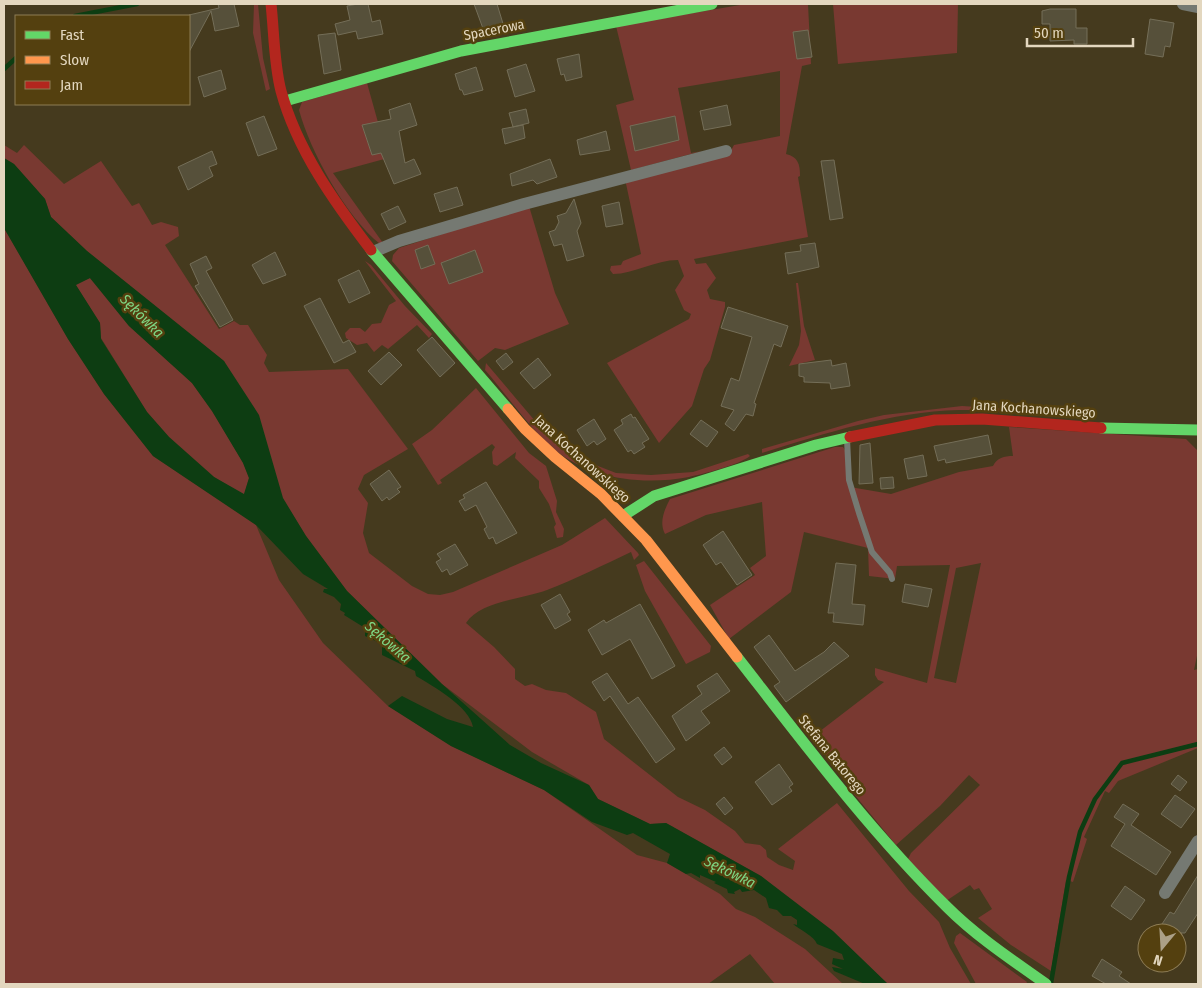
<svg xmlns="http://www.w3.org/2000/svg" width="1202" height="988" font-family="'Fira Sans Condensed',sans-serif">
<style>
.green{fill:#793931;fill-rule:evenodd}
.water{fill:#0d3d12;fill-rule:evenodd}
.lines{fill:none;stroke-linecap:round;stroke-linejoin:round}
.stream{stroke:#0d3d12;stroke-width:4.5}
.building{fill:#56503a;stroke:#746e58}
.lane{stroke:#757972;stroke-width:6}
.street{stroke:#757972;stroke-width:12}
.fast{stroke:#63d668;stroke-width:11}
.slow{stroke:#ff974d;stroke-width:11}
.jam{stroke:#b3261e;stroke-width:11}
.labels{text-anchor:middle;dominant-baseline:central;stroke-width:5;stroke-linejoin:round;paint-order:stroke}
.street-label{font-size:14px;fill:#e3d7bf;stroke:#54400f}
.water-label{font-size:15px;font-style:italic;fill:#7ed684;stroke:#54400f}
</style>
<rect width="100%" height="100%" fill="#453a1e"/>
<path class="green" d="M254,4h4l5,54 7,31 -4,2 -13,-58z
M746,4h62l3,60 -9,2 -16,88c12,3 14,10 14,22l-2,1 10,60 -114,22 2,5 10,-1 10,15 -9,12 3,9 15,3v5l-15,53 -6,9 -12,37 -33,37 -52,-80 82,-44 2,-5 -7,-4 -9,-20 9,-14 -6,-16c-23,0 -44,14 -65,14l-3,-4 1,-4 10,-1 2,-4 18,-7 -16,-75 103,-23 6,-11 46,-9v-65l-102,17 13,65 11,-2 -71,19 -15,-65 18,-5 -18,-74z
M833,4h125l-1,49 -119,11z
M367,83l21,75 -55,15 50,70 -3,1c-34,-27 -70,-93 -81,-134l3,-8z
M4,145l13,8 7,-8 40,39 37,-23 31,45 7,-3 13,22 9,-3 17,5 1,9 -14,9 54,84 15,-8 6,4h8l19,30 -3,8 5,9 79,-3 60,80 -44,26 -6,14 10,14 -5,30 6,20 43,33 16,8 12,1 13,-3 109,-47 43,-27 33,35 1,2 -5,5 -3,-8c-28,13 -55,27 -84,38 -24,9 -67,11 -81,33l28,24 21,22v10l10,7 7,-2 14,6 20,3 30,19 8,27 74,58 27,13 30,21 10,12 15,2 6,5 1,7 12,8 14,5 2,-9 -17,-12 59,-46 72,88 30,31 11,26 21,36h-83l-127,-108 -95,-53 -16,1 -52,-25 -9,-14 -57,-33 -90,-68 -95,-93 -41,-55 -24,-38 -58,-137 -137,-110 -36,-34 -6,-18 -31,-35 -10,-6z
M529,206l26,87 14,31 -64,26 -10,-2 -17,13 -86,-100 1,-6 6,-7z
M4,228l64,111 36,55 49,62 103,69 23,55 44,63 65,63 63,40 93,44 93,65 30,8 53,31 16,15 19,8 50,32 38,35h-68l-25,-30 -42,30h-704z
M365,261l6,4 34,41 27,28 -3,4 -12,-13 -29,24 -6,-4 -8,7 -7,-9 -10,2 -11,-7 -1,-5 5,-5h10l5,4 7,-8 9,-1 8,-18 7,-4z
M90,278l39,48 63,57 20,28 31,51 6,16 -5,17 -30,-18 -45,-40 -22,-25 -46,-74 -1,-15 -25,-39z
M796,283h2l6,43 11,34 -26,6 10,-21 2,-14z
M486,363l66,78 23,16 41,16 35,2 42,-3 55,-18 2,2c-11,9 -47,18 -61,21 -48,9 -102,2 -140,-32 -23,-22 -43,-51 -64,-75z
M476,388l53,65 17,13 11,35 -1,11 8,17 -1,8 -6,1 -3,-11 2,-3 -7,-20 -10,-16v-7l-24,-23 1,-6 -19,14 -4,-2 -1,-12 3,-5 -3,-3 -52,36 2,3 -4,2 -26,-41 20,-14z
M962,406l111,7v5c-38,-2 -76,-9 -114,-8 -68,2 -133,23 -197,43v-4l96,-28 26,-6z
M1009,427l177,12 12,12v200l-4,19 4,-1v79l-80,33 -9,12 -4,-2 -21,46 3,2 -14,43 -7,-2 -15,91 -40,-26 -33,-27 14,-9 -13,-21 -5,2 -4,-5 -24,16 -38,-42 3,-6 69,-68 -11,-10 -29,31 -44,39 -42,-51 2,-3 -45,-53 73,-56 -6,-2 -3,-5v-7l52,15 23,-118 -53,1 -2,13 -26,-3 -1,-28 -64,-16 -13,60 -62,47 -19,-34 45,-30 -5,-7 16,-12 -4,-54 -56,13 -41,19c-6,-11 -1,-24 5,-35l165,-52h8l2,3 5,37 41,7 68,-22 34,-6c4,-8 11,-10 20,-10zM981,563l-25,120 -22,-5 22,-110z
M644,561l67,85 -1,6 -24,12 -41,-73 -9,-26z
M960,933l67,49 -1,2h-50l-22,-41 2,-7z"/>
<path class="water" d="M4,158l10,6 31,35 6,18 36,34 137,110 35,54 24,83 23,38 41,55 95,93 68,61 31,18 48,22 9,14 52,25 16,-1 95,53 72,55 55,53h-23l-31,-13 -2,-4 11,2 -11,-5 1,-6 11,2 -2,-6 -25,-10c-3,-8 -17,-14 -24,-20l4,1v-5l-6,-4h-8l-6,-6 -8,-2 -3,-10 -12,-8 -12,2 -2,-3 -6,3 1,2 -7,-1 -1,-4 -13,-6 2,-1 -16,-7v3l-9,-5 -5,1 -19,-11 3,-9 -37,-21 -6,2 -35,-13 -48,-32 -93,-44 -63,-40 14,-10 45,23 26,8c-3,-20 -40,-41 -57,-51l-1,-5 -33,-16v-11l-17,-8v-8l-21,-13 1,-2 -5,-3 1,-6 -7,-7 -11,-5 1,-3h4l-25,-15 -47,-49 -103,-69 -49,-62 -36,-55 -64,-111zM90,278l39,48 63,57 20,28 31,52 6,15 -5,16 -30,-17 -45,-40 -22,-25 -46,-73 -1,-16 -24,-38z"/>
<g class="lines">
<path class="stream" d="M75,16l62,-12
M4,69l12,-11
M1051,983l18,-106 11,-45 15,-33 27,-36 76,-19"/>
</g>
<path class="building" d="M218,4h16l5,22 -24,5 -4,-20 -22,41v-37l30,-7z
M358,4h10l4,18 8,-2 3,14 -25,5 -2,-8 -18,4 -3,-11 15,-4 -3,-14z
M474,4h23l7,23 -19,7z
M1050,9h26v19h11v16h-13v-4l-24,1v-17h-8v-13z
M1150,19l24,4 -4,24 -5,-1 -2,11 -18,-3z
M808,30l4,27 -15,2 -4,-27z
M335,33l6,37 -17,4 -6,-39z
M579,54l3,23 -16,4 -2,-7 -3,1 -4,-16z
M526,64l9,27 -20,6 -8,-27z
M476,67l7,23 -19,5 -2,-5h-2l-5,-16z
M221,70l5,19 -22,8 -6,-20z
M410,103l7,22 -18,6 6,32 9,-4 7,15 -27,10 -13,-31 -9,2 -10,-30 29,-6 -2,-9z
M727,105l4,20 -27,5 -4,-19z
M526,109l3,14 -16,4 -4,-14z
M264,116l13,33 -19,7 -12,-33z
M675,116l4,24 -44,11 -5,-25z
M523,125l2,13 -20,6 -3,-15z
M606,131l4,19 -30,5 -3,-15z
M212,151l5,13 -8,3 4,9 -25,14 -10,-23z
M550,159l7,18 -20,7 -4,-4 -21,6 -2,-12z
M834,160l9,58 -13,2 -9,-59z
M457,187l6,18 -23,7 -6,-18z
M574,199l7,24 -4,8 7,25 -17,5 -5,-17 -8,2 -5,-14 6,-2 4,-8 -2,-6 9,-3z
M619,202l4,22 -17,3 -4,-21z
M398,206l8,16 -17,8 -8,-16z
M815,243l4,24 -31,7 -3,-21 16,-2 -1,-6z
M428,245l7,19 -14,5 -6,-19z
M475,250l8,22 -34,12 -8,-21z
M275,252l11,23 -23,9 -11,-19z
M206,256l6,12 -6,3 27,49 -13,7 -25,-41 4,-2 -9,-20z
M359,270l11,23 -21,10 -11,-23z
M320,298l23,45 6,-3 7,12 -22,11 -30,-57z
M728,307l60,19 -7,21 -7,-3 -20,59 2,1 -3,12 -7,-2 -12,17 -9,-7 9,-14 -13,-4 10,-28 8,3 13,-44 -31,-9z
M432,337l23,26 -15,14 -23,-27z
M389,352l13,13 -21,20 -13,-14z
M506,353l7,9 -10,8 -7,-9z
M538,358l13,17 -17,14 -14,-16z
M831,360l1,6 14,-3 4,23 -19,3 -1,-6 -26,-1v-5l-5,-1v-12z
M631,414l2,4 2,-1 14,22 -7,4 3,4 -11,7 -3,-4 -3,2 -14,-22 9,-6 -2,-4z
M594,419l12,20 -9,6 -3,-4 -7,5 -10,-16z
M701,420l17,12 -11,15 -17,-13z
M988,435l4,19 -46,9 -1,-4 -7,2 -4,-15z
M870,443l3,40 -14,1 1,-39z
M923,455l4,21 -19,3 -4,-20z
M389,470l12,17 -4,2 3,3 -11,8 -2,-3 -5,4 -12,-17z
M893,477l1,11 -13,1 -1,-11z
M486,482l31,51 -21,11 -3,-7 -4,2 -5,-10 3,-2 -11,-22 -11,6 -6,-10 6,-3 -2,-3z
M723,531l29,44 -15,10 -16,-23 -5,3 -13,-20z
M455,544l13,21 -18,10 -3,-6 -5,3 -6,-10 5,-3 -4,-5z
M836,563l20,2 -4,39 13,1 -2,20 -30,-3 1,-9h-6z
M905,584l27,5 -4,18 -26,-5z
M560,594l10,18 -3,2 4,6 -16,9 -14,-24z
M640,604l35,62 -23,13 -22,-40 -28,16 -14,-25 16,-10 2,3z
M769,635l26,36 29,-19 10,-10 15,14 -63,46 -12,-16 6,-4 -26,-35z
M607,673l21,31 10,-7 37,52 -19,14 -46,-67 -6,5 -12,-19z
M717,673l13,18 -29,20 9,12 -24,18 -14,-25 30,-22 -5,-8z
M724,747l8,10 -10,8 -8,-10z
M779,764l14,20 -4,3 3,4 -20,14 -17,-23z
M1178,775l9,7 -7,9 -9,-7z
M1175,795l20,14 -14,19 -20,-14z
M724,797l9,11 -8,7 -9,-11z
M1123,804l16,10 -8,11 40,27 -15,23 -45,-29 14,-22 -11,-7z
M1198,875v38l-13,20h-29l14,-21 4,2z
M1125,886l20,14 -14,20 -20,-14z
M1102,959l20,13 -3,4 12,8h-25l-14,-8z"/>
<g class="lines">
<path class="lane" d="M847,439l2,41 10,33 13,39 18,21 2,6"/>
<path class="street" d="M1183,4l15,3
M373,252l26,-11 125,-37 202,-53
M1165,893l33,-52"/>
<path class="fast" d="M285,101l176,-50 251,-47
M371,250l137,159
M1101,428l97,2
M623,516l31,-20 162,-51 34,-8
M737,657c67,86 132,173 210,250 29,29 65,53 99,77"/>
<path class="slow" d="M508,409l17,20 30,28 46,37 45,46 91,117"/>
<path class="jam" d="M271,4c3,27 3,61 10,87 16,59 54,112 90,159
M850,437l85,-17 47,-1 119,9"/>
</g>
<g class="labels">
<g class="street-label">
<text transform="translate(494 30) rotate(-11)">Spacerowa</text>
<text transform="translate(1034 409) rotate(4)">Jana Kochanowskiego</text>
<text transform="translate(582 459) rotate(42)">Jana Kochanowskiego</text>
<text transform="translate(832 755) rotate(51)">Stefana Batorego</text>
</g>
<g class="water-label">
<text transform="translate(142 316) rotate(45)">Sękówka</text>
<text transform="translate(388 642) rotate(41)">Sękówka</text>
<text transform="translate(730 872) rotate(26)">Sękówka</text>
</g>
</g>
<rect width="1202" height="988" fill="none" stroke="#e3d7bf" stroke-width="10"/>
<rect x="15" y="15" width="175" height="90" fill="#54400f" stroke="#8d7c55"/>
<rect x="25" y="31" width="25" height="8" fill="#63d668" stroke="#8d7c55"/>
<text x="60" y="40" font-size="15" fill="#e3d7bf">Fast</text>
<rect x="25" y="56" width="25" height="8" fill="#ff974d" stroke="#8d7c55"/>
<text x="60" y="65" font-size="15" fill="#e3d7bf">Slow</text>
<rect x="25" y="81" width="25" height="8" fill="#b3261e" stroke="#8d7c55"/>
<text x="60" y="90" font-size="15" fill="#e3d7bf">Jam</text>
<g transform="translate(1162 948) rotate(198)"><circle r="24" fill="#54400f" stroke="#8d7c55"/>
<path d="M0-4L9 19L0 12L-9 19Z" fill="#aca087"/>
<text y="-8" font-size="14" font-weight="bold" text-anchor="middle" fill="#e3d7bf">N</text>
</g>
<path d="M1027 38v8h106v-8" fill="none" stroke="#e3d7bf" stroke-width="2.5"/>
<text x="1034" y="38" font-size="15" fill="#e3d7bf" stroke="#54400f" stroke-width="4" paint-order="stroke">50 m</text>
</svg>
